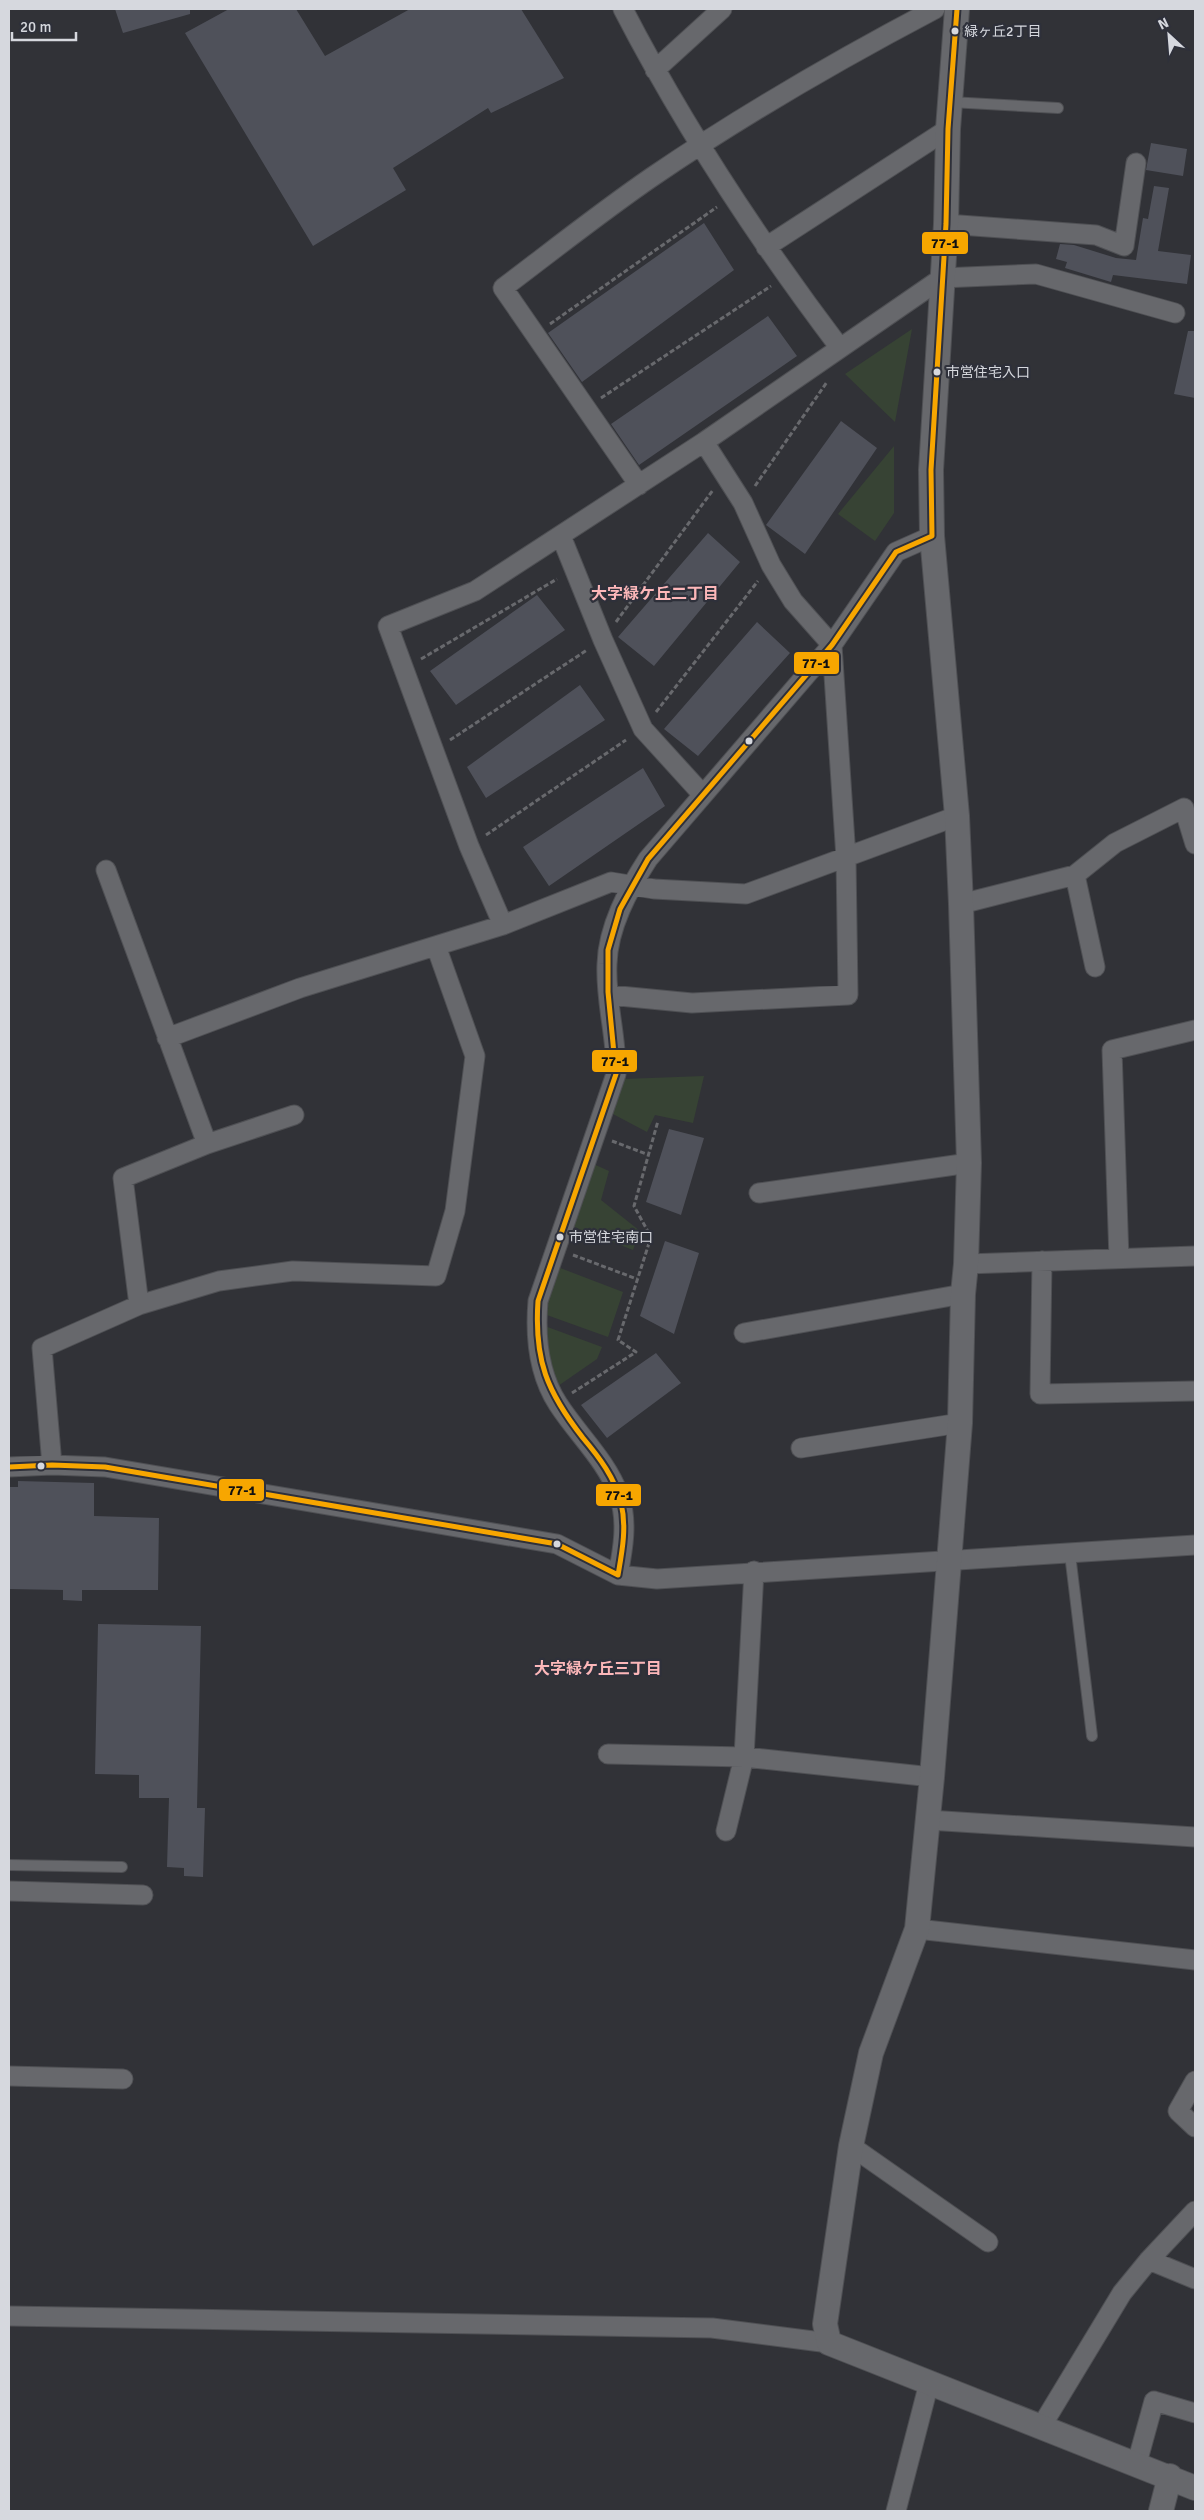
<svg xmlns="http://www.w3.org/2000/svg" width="1204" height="2520" font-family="Signika,'Noto Sans JP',sans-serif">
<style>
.green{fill:#374334}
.building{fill:#4f515a}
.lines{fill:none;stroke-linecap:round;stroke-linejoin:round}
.service-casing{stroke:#4f5054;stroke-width:12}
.minor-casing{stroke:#4f5054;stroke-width:21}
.tertiary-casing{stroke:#4f5054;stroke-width:26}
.path{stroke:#68696d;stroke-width:3;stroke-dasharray:5 2.5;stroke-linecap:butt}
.service{stroke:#67686c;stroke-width:10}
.minor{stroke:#67686c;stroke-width:19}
.tertiary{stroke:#67686c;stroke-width:24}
.bus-1-casing{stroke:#2e303a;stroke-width:9}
.bus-1{stroke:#f7a600;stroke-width:5}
.bus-dot{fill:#d6d8de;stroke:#2e303a;stroke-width:2}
.labels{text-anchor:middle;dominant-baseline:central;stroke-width:4.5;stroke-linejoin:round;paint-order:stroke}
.bus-label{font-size:14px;fill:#d6d8de;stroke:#2e303a;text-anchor:start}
.neighbourhood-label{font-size:16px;font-weight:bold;fill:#fcb7b9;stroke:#2e303a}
.line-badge{stroke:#2e303a;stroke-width:2}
.pale-badge-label{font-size:14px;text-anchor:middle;font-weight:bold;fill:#111}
</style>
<rect width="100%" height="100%" fill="#313237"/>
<path class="green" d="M912,329l-17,93 -50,-48z
M894,446v67l-19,28 -37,-27z
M704,1076l-11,47 -38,-8 -8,17 -36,-19 13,-34z
M589,1162l20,9 -8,29 39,31 -7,19 -64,-25z
M555,1266l68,26 -15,45 -64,-23z
M542,1325l60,22 -5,12 -39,27 -10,-28z"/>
<path class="building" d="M115,9h75v5l-67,19z
M229,9h67l29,47 85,-47h111l43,69 -73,35 -3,-5 -95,60 13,22 -93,56 -128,-213z
M1151,143l36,6 -4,27 -37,-6z
M1154,186l15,2 -11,63 33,4 -4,29 -74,-9 -2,7 -46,-14 2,-6 -11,-3 4,-15 14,1 42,13 20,2 7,-42 5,1z
M704,223l30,47 -152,112 -34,-49z
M768,316l29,40 -158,109 -28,-41z
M1188,331h7v67l-21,-4z
M841,421l36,27 -72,106 -39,-29z
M708,533l32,29 -86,104 -36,-29z
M537,595l28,35 -109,75 -26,-34z
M757,622l33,31 -92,103 -34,-27z
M580,685l25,35 -119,78 -19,-31z
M643,768l22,38 -116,80 -26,-39z
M669,1129l35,9 -23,77 -35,-13z
M665,1241l34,12 -25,81 -34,-18z
M656,1353l25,30 -74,55 -26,-33z
M18,1481l76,2v33l65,2 -1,72h-76v11l-19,-1v-10l-54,-1v-102h9z
M98,1624l103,2 -4,182h8l-2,69 -19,-1v-8l-17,-1 2,-69h-30v-23l-44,-1z"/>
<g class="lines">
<defs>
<path id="service" d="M950,102l108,6
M1070,1554l22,182
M9,1865l113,2"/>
<path id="minor" d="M623,9c62,120 136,232 217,339
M655,70l67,-61
M946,224l150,11 28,11 12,-83
M766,247l182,-118
M639,485l-136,-197c49,-37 98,-76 149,-111 91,-62 186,-117 283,-168
M561,536l42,104 40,89 60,66
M1075,875l20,92
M961,904l114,-29 40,-32 69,-35 11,36
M503,925l-34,-79 -81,-220 87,-35 229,-149 238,-164 94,-4 139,39
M609,995l83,8 156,-8 -2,-137 -14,-213 -39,-44 -22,-36 -28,-62 -39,-61
M167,1038l133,-50 203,-63 108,-43 43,7 92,5 211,-78
M207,1144l87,-29
M759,1193l210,-30
M1119,1259l-7,-209 83,-20
M1042,1261l-2,133 155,-3
M966,1264l229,-8
M139,1305l80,-24 74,-10 143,5 19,-65 20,-155 -39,-110
M744,1333l219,-39
M801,1448l159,-25
M52,1465l-10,-117 97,-43 -16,-127 84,-34 -101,-274
M9,1467l43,-2 53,2 452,77 61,31 39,4 538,-34
M618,1575c5,-26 10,-54 1,-80 -13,-35 -41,-60 -61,-91 -20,-31 -23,-68 -20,-103l78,-227c1,-37 -11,-73 -9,-110 1,-37 21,-74 41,-105l184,-214 64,-93 36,-16
M608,1754l136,3 188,20
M928,1820l267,17
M726,1831l18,-74 10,-186
M9,1891l134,4
M917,1929l278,31
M9,2076l114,3
M1195,2081l-17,30 17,16
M851,2146l137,96
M1149,2260l46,19
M9,2316l703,12 117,15
M1041,2427l81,-134 27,-33 46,-49
M1137,2463l17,-62 41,12
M896,2511l33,-128"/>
<path id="tertiary" d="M957,9l-9,120 -2,95 -15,246 1,66 25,280 4,88 8,259 -3,101 -3,30 -3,129 -28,354 -15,152 -46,124 -20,93 -26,178 4,19 366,145
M1161,2511l9,-35"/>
</defs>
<use href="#service" class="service-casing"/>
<use href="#minor" class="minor-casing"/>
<use href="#tertiary" class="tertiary-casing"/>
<path class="path" d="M550,324l167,-117
M601,398l170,-112
M755,486l72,-104
M616,622l97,-132
M421,659l136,-80
M656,712l102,-131
M450,740l137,-90
M486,835l140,-95
M612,1141l37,14
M573,1255l64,24
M572,1393l64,-41 -18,-12 33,-103 -17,-31 24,-85"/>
<use href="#service" class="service"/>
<use href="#minor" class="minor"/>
<use href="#tertiary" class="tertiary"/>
<defs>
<path id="bus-1" d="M9,1467l43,-2 53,2 452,77 61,31c4,-23 9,-48 3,-72 -6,-25 -22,-46 -38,-65 -36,-46 -49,-78 -45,-137l78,-227 -8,-82v-42l12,-41 28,-50 184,-214 64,-93 36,-16 -1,-66 15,-246 2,-95 9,-120"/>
</defs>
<use href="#bus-1" class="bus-1-casing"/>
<use href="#bus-1" class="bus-1"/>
</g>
<g class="bus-dot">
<circle cx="955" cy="31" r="4.5"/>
<circle cx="937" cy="372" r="4.5"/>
<circle cx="749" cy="741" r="4.5"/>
<circle cx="560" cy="1237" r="4.5"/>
<circle cx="41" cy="1466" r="4.5"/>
<circle cx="557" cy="1544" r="4.5"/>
</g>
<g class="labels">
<g class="bus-label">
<text x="964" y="31">緑ヶ丘2丁目</text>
<text x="946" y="372">市営住宅入口</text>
<text x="569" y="1237">市営住宅南口</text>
</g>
<g class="neighbourhood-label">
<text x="655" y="594">大字緑ケ丘二丁目</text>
<text x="598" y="1669">大字緑ケ丘三丁目</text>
</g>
</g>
<g class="line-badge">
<rect x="921" y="231" width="48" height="24" rx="5" fill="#f7a600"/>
<rect x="793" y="651" width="47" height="24" rx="5" fill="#f7a600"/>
<rect x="591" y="1049" width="47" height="24" rx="5" fill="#f7a600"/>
<rect x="218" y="1478" width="47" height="24" rx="5" fill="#f7a600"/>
<rect x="595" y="1483" width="47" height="24" rx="5" fill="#f7a600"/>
</g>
<g class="pale-badge-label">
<text x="945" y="248">77-1</text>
<text x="816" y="668">77-1</text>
<text x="615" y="1066">77-1</text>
<text x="242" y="1495">77-1</text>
<text x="619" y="1500">77-1</text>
</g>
<rect width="1204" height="2520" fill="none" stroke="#d6d8de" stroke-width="20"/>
<g transform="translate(1169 35) rotate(334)" stroke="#2e303a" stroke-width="4" paint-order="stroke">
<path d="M0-4L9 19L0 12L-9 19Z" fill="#d6d8de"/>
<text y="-8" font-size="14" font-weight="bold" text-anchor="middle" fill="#d6d8de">N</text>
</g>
<path d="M12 32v8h64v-8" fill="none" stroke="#d6d8de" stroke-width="2.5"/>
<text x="20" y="32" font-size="15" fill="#d6d8de" stroke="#2e303a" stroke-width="4" paint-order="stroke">20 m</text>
</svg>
